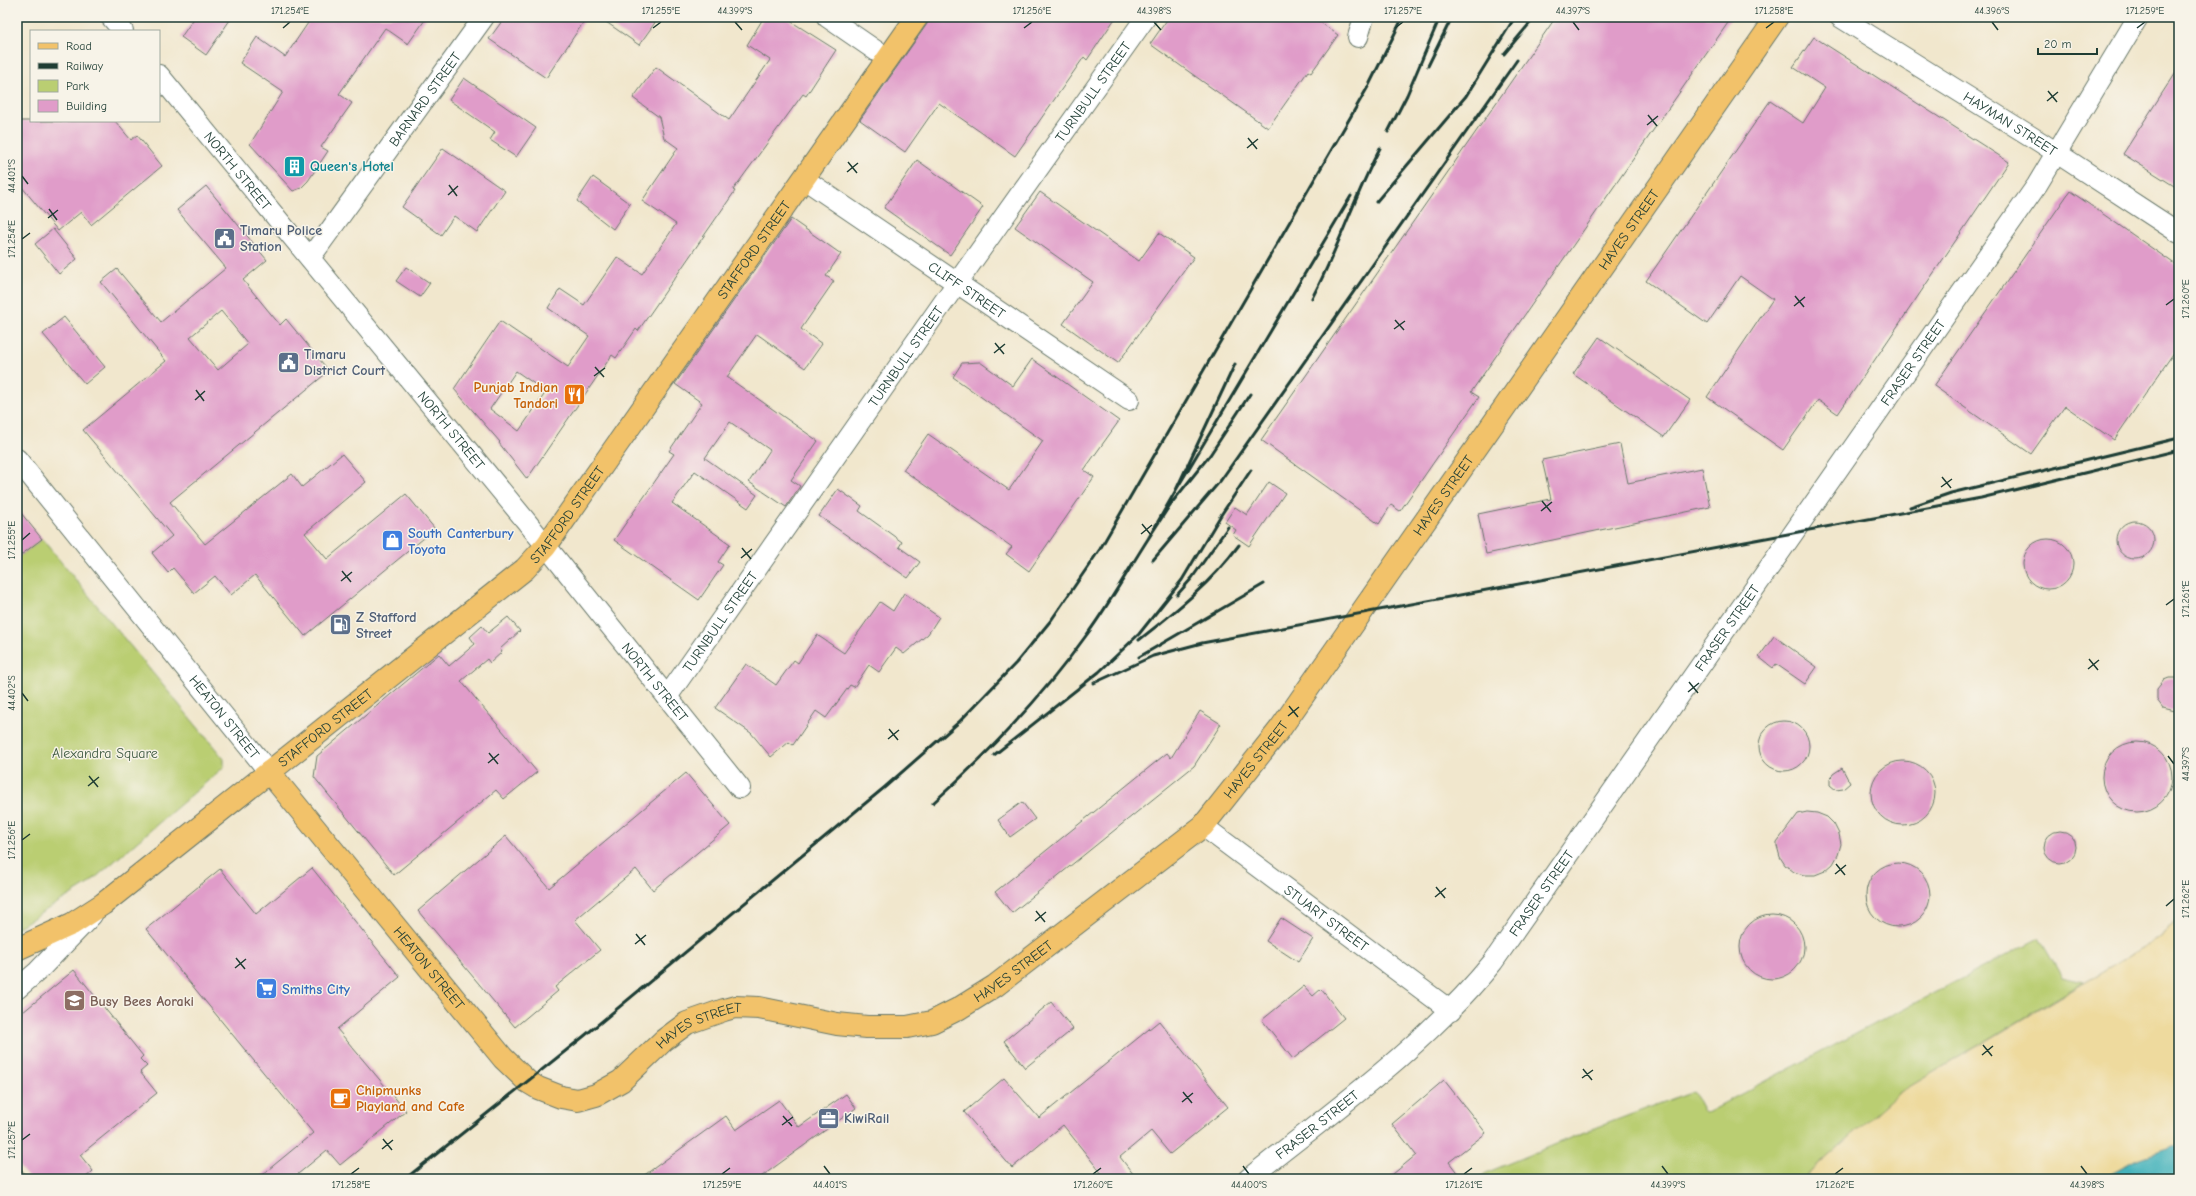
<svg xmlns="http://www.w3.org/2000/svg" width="2196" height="1196" font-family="'Comic Neue',sans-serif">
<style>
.green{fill:#bace72;stroke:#6c8653}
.sand{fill:#eeda9e;stroke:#868c69}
.water{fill:#44b3bc;stroke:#327878}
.building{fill:#e09cc9;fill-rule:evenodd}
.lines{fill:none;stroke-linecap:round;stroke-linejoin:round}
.minor-casing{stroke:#68786a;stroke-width:22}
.major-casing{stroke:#68786a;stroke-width:24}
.minor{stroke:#fff;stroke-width:20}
.major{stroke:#f2c26a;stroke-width:22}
.rail{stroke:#1f3d34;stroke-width:3}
.ticks{fill:none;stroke:#1f3d34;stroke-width:1.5}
.labels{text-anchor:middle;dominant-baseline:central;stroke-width:3;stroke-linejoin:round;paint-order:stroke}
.street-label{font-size:14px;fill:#1f3d34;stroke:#f7f3e8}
.culture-label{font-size:14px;font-weight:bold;fill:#0d838f;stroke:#f7f3e8;text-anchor:start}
.service-label{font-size:14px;font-weight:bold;fill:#4e5e75;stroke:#f7f3e8;text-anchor:start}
.food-label{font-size:14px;font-weight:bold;fill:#c56008;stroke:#f7f3e8;text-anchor:end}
.shop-label{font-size:14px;font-weight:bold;fill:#366cbe;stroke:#f7f3e8;text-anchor:start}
.park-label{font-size:14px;fill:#3e5a40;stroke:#f7f3e8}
.education-label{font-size:14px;font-weight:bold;fill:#785e54;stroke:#f7f3e8;text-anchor:start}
.neatline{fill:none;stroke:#1f3d34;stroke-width:1.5}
.ticks-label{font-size:10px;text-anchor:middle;fill:#1f3d34}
</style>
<rect width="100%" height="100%" fill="#f7f3e8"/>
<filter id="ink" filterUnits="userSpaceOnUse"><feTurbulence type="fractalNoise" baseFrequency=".025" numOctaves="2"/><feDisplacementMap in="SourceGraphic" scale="8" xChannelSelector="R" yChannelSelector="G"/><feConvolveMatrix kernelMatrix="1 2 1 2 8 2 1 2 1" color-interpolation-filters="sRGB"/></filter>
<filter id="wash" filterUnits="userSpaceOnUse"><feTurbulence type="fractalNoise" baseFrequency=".012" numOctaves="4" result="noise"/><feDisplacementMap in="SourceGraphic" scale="16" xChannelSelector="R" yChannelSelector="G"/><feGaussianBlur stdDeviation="0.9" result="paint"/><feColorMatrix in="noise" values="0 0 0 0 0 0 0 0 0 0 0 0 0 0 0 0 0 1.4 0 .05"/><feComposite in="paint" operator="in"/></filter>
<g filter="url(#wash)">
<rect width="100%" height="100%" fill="#f1e7cd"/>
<path class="green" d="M42,539l182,220v8l-136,117 -71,44v-370z
M2039,938l23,39 22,5 -185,111 -96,86h-326l11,-7 94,-39 111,-42 12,22z"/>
<path class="sand" d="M2179,914v231l-44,15 -35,19h-297l96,-86 261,-155z"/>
<path class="water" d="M2179,1145v34h-79l35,-19z"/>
<g id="blocks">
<path class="building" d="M195,17h37l-26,38 -25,-18z
M312,17h115l-19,27 -23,-16 -46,66 13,9 -31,44 7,4 -20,30 -7,7 -8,3 -43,-47 33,-52 -43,-29 17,-26 28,20z
M505,17h82l-41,61 -57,-39z
M599,17h60l-20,28z
M764,17h20l52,33 -30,46 -3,-2 -70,96 2,1 -97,140 -2,-2 -20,29 -4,-3 -85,124 -28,-36 1,-1 -46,-53 46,-68 68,46 21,-31 -41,-28 12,-19 24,16 33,-48 25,17 34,-50 -34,-23 36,-53 -14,-10 -5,-21 -26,-19 23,-31 73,53 41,-60 -23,-15zM516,371l30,21 -27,39 -29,-22z
M929,17h187l-29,43 -3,-3 -69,99 -76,-53 -34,49 -45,-32 67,-96z
M1169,17h144l25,18 -27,38 -3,-2 -40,57 -118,-84z
M1556,17h176l-261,375 8,5 -79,114 -9,-6 -12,19 -118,-84z
M1814,37l195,125 -171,252 -20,-14 -35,50 -76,-53 66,-98 -33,-23 -33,48 -61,-43 124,-180 33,22 22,-35 -32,-21z
M2179,67v122l-56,-35z
M464,78l72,50 -20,29 -26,-17 5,-8 -46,-32z
M17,121h98l16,19 6,-5 25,31 -71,59 -10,-13 -23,19 -41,-50z
M443,148l62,43 -28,41 -23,-16 -13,19 -39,-28z
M917,160l66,47 -33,48 -66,-47z
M593,177l37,27 -17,25 -36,-28z
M206,186l61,74 -24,20 37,45 6,-6 43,52 -159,131 35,42 87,-70 10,13 40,-33 24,28 -61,51 22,26 79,-65 29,35 -130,107 -50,-61 -24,20 -16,-19 -21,17 -21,-25 -5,5 -16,-20 20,-17 -89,-106 83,-69 -65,-79 16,-13 44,53 65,-54 -49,-58zM221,311l27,33 -30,26 -28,-33z
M2070,191l109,76v78l-65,95 -49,-34 -34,48 -97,-68z
M1040,192l99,69 20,-28 35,24 -76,106 -55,-39 30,-42 -78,-55z
M791,219l50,35 -15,22 8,5 -33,48 21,15 -17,24 -48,-34 -30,43 91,64 -27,39 9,6 -14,21 -37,-25 21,-32 -40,-28 -25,36 52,37 -9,13 -53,-37 -23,32 58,41 -12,18 5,3 -24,35 -85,-60 60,-86 -5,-3 33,-48 -27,-19z
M53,229l24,30 -18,15 -24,-30z
M406,267l24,16 -10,14 -24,-16z
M64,317l41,50 -20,17 -42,-50z
M1599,337l91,63 -26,37 -91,-63z
M1032,359l87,62 -35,49 10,7 -65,94 -23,-17 6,-7 -109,-77 25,-36 81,56 34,-49 -90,-64 9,-14 18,-1 33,24z
M1620,444l8,39 74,-15 8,39 -224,47 -8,-40 73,-15 -9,-39z
M1269,482l16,11 -36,53 -16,-11 3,-5 -11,-8 10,-15 12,8z
M838,489l24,17 -3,5 43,31 -3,5 21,15 -12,16 -89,-62z
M17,508l25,31 -25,19z
M2116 540a19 19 0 1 1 38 0a19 19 0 1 1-38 0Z
M2023 564a25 25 0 1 1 50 0a25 25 0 1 1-50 0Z
M904,593l35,24 -11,17 -24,20 -8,-6 -17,24 -10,-7 -15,22 -4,-2 -24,33 -10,-7 -23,34 -4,-3 -18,15 -20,-24 -36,-25 31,-44 30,21 18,-25 4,3 19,-28 27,18 36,-51 13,9z
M508,617l12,14 -20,18 2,3 -12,11 -3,-4 -26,22 76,91 -33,27 -8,-9 -102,85 -80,-98 3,-21 122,-102 10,12 26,-22 -5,-7 12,-11 6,7z
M1774,636l43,31 -12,17 -29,-20 -3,4 -14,-11z
M2169,678h10v34l-16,-4 -6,-8v-11l7,-9z
M1200,711l21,13 -27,42 -182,147 -17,-21 172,-139 4,5z
M1759 746a25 25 0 1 1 50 0a25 25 0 1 1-50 0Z
M2102 777a35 35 0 1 1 70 0a35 35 0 1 1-70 0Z
M1871 793a32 32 0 1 1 64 0a32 32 0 1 1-64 0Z
M1842,768l8,15 -7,6 -7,1 -6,-5v-6l3,-5z
M686,773l44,52 -77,65 -17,-21 -61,51 25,30 -45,37 3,4 -43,36 -97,-116 88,-75 43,52z
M1022,802l13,17 -25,18 -12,-17z
M1807,812l10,1 10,4 7,7 5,10 2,10 -3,11 -5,9 -8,7 -10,4h-11l-10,-3 -9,-7 -5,-8 -3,-11v-4l21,-28z
M2044 847a16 16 0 1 1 32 0a16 16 0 1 1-32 0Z
M1866 895a32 32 0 1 1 64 0a32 32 0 1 1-64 0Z
M312,868l88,109 -63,52 69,82 -66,54 -13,-15 -35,29h-35l56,-46 -167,-204 74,-60 36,45z
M1740 947a32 32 0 1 1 64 0a32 32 0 1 1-64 0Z
M1281,918l32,21 -15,23 -32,-21z
M74,970l69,86 -3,3 7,7 -7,6 17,21 -77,62 13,16 -9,8h-55l-12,-15v-147z
M1304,986l9,10 8,-7 23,29 -51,41 -31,-39z
M1051,1002l22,27 -48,39 -21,-27z
M1159,1021l69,86 -58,47 -19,-23 -31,26 17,22h-31l-43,-54 -51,43 -48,-56 40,-34 35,40z
M1444,1080l42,53 -37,29 13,17h-75l29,-24 -24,-31z
M846,1094l10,14 -98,71h-119l87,-63 10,14 43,-30 20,27z"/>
</g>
</g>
<g filter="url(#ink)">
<use href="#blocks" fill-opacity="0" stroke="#68786a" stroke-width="1"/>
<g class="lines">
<defs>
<g id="minor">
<path d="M111,17l12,14"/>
<path d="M827,17l61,42"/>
<path id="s1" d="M1840,17l200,125 139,91"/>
<path d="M1358,37l6,-20"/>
<path id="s2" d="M159,75l367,446 214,267"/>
<path id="s3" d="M804,179l325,221"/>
<path id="s4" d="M310,258l174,-241"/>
<path id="s5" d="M17,459l252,313"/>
<path id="s6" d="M667,697l290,-414 189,-266"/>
<path id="s7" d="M1203,826l248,185"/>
<path d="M17,989l21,-18 54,-56"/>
<path id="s8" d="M1248,1179c85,-68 176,-132 245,-217l544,-777 101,-168"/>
</g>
<g id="major">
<path id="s9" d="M269,772l234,286 25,24 10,6 23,9 17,3 18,-5 25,-14 43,-41 23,-17 37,-13 11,-3 24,1 78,16 30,3h40l25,-5 26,-13 37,-23 208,-160 77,-97 497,-712"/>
<path id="s10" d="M17,949l55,-25 31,-20 422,-335 21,-23 371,-529"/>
</g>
</defs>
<use href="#minor" class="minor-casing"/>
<use href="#major" class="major-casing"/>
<use href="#minor" class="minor"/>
<use href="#major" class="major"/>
<path class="rail" d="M1504,54l31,-37
M1428,66l24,-49
M1388,132l19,-37 33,-78
M1376,202l90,-106 49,-79
M1312,298c26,-48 42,-101 68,-150
M1235,364l-59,126 175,-294
M1176,490l-28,49 22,-34 40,-50 40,-61
M1910,507l41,-14 228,-55
M1153,560l68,-80 296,-420
M1177,595l15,-17 36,-51
M1139,640c37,-29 72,-57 100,-95
M1139,657l125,-73
M1094,683l59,-27 49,-13 779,-145 198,-48
M994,755l105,-83 40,-38 43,-54 39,-65 30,-45
M933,803c57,-51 110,-107 155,-170 22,-30 40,-63 60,-94
M405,1179l178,-142 302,-250 74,-65 57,-59 36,-44 48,-70 269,-464 34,-68"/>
</g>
</g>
<path class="ticks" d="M735,22l7,8M1154,22l7,8M1573,22l6,8M1992,22l6,8M283,28l7,-6M653,28l8,-6M1024,28l8,-6M1395,28l8,-6M1766,28l8,-6M2137,28l8,-6M2048,91l9,11M2047,101l11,-9M1648,115l9,11M1647,125l11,-9M1248,138l9,11M1247,148l11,-9M848,162l9,11M847,172l11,-9M22,176l6,8M449,185l8,11M448,195l10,-9M49,209l8,11M48,218l10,-8M22,239l8,-6M1795,296l9,11M2166,305l8,-6M1794,306l11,-9M1395,320l9,10M1394,329l11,-8M995,343l9,11M994,353l11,-9M595,367l9,10M594,376l11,-8M196,390l8,11M195,400l10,-9M1942,477l9,11M1941,487l11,-8M1542,501l9,11M1541,511l11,-9M1142,524l9,11M1141,534l11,-9M22,540l8,-7M742,548l9,11M741,558l11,-9M342,571l9,11M341,581l11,-9M2166,605l8,-6M2089,659l9,11M2088,669l11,-9M1689,682l9,11M1688,692l11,-9M22,693l6,8M1289,706l9,11M1288,716l11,-9M889,729l9,11M888,739l11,-9M489,753l9,11M2168,756l6,8M488,763l11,-9M89,776l9,11M88,786l11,-9M22,840l8,-6M1836,864l9,11M1835,874l11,-9M1436,887l9,11M1435,897l11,-9M2166,906l8,-7M1036,911l9,11M1035,921l11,-9M636,934l9,11M635,944l11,-9M236,958l9,11M235,968l11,-9M1983,1045l9,11M1982,1055l11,-9M1583,1069l9,11M1582,1078l11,-8M1183,1092l9,11M1182,1102l11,-9M783,1116l9,10M782,1125l11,-8M383,1139l9,11M22,1140l8,-6M382,1149l11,-9M824,1166l6,8M1243,1166l6,8M1662,1166l6,8M2081,1166l6,8M351,1174l8,-6M722,1174l8,-6M1093,1174l8,-6M1464,1174l8,-6M1835,1174l8,-6"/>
<defs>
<symbol id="building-square" viewBox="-11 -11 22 22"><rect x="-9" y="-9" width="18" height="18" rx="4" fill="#0f9aa8" stroke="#f7f3e8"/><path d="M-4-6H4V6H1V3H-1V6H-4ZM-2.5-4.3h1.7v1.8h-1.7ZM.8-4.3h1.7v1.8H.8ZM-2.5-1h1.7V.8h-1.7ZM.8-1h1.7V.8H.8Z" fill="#fff"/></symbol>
<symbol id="civic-square" viewBox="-11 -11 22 22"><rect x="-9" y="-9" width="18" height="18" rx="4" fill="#5c6f8a" stroke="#f7f3e8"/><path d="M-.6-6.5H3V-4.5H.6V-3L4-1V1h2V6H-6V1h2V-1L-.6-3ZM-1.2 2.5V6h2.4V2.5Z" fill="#fff"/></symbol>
<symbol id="restaurant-square" viewBox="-11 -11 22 22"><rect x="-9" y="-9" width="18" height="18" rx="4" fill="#e8710a" stroke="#f7f3e8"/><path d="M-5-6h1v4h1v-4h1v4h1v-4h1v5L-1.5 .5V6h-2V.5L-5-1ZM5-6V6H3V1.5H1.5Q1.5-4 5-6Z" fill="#fff"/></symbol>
<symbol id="shop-square" viewBox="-11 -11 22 22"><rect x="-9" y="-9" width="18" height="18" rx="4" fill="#3f7fe0" stroke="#f7f3e8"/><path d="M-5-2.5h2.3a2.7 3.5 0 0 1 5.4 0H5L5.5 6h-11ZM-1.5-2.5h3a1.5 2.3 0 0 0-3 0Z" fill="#fff"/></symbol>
<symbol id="fuel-square" viewBox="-11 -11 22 22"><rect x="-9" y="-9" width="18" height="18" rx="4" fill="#5c6f8a" stroke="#f7f3e8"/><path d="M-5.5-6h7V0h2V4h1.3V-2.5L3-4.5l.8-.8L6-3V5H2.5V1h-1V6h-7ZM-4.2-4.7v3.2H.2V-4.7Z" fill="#fff"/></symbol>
<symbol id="supermarket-square" viewBox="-11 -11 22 22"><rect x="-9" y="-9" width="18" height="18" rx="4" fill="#3f7fe0" stroke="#f7f3e8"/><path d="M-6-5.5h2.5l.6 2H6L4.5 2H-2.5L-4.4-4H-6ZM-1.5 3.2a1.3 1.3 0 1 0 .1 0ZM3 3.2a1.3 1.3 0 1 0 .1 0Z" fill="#fff"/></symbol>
<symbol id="school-square" viewBox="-11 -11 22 22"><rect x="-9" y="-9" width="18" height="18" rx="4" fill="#8d6e63" stroke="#f7f3e8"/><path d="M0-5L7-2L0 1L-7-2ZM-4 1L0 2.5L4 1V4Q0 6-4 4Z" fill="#fff"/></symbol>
<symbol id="cafe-square" viewBox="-11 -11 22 22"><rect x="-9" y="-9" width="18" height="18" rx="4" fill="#e8710a" stroke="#f7f3e8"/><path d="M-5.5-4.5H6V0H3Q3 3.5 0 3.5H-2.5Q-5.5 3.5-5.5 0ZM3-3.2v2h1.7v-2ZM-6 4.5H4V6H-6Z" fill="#fff"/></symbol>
<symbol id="office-square" viewBox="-11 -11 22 22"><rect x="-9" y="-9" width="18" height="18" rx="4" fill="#5c6f8a" stroke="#f7f3e8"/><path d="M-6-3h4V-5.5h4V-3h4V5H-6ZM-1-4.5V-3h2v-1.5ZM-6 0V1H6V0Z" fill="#fff"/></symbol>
</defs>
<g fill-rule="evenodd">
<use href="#building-square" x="282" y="154" width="25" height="25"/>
<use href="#civic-square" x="212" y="226" width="25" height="25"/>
<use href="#civic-square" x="276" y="350" width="25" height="25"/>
<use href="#restaurant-square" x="562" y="382" width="25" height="25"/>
<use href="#shop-square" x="380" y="528" width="25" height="25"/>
<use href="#fuel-square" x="328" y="612" width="25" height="25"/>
<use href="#supermarket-square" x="254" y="976" width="25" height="25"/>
<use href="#school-square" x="62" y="988" width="25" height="25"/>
<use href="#cafe-square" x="328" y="1086" width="25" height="25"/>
<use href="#office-square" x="816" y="1106" width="25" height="25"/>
</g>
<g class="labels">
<g class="street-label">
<text stroke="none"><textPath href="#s6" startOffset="740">TURNBULL STREET</textPath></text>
<text stroke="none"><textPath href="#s4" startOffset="196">BARNARD STREET</textPath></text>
<text stroke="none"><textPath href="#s1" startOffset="201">HAYMAN STREET</textPath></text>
<text stroke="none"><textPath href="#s2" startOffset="124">NORTH STREET</textPath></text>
<text stroke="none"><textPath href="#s9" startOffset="1911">HAYES STREET</textPath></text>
<text stroke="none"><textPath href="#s10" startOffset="1029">STAFFORD STREET</textPath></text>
<text stroke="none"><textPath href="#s3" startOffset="197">CLIFF STREET</textPath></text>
<text stroke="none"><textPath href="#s6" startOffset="416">TURNBULL STREET</textPath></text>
<text stroke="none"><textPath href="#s8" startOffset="1060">FRASER STREET</textPath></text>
<text stroke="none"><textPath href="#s2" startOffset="460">NORTH STREET</textPath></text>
<text stroke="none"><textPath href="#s9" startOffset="1587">HAYES STREET</textPath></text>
<text stroke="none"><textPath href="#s10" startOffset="705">STAFFORD STREET</textPath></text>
<text stroke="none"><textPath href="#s6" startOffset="92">TURNBULL STREET</textPath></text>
<text stroke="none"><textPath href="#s8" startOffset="736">FRASER STREET</textPath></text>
<text stroke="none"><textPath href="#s2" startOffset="784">NORTH STREET</textPath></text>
<text stroke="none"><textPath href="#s5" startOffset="331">HEATON STREET</textPath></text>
<text stroke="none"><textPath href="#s10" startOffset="381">STAFFORD STREET</textPath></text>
<text stroke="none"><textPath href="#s9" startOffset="1263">HAYES STREET</textPath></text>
<text stroke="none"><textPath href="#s8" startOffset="412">FRASER STREET</textPath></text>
<text stroke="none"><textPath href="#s7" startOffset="154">STUART STREET</textPath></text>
<text stroke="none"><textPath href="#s9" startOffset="253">HEATON STREET</textPath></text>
<text stroke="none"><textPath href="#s9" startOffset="939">HAYES STREET</textPath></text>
<text stroke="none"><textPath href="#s9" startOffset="603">HAYES STREET</textPath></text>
<text stroke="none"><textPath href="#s8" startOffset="88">FRASER STREET</textPath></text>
</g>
<g class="culture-label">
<text x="310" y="166">Queen's Hotel</text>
</g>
<g class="service-label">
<text x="240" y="230">Timaru Police<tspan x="240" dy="16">Station</tspan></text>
<text x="304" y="354">Timaru<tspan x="304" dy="16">District Court</tspan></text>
<text x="356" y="617">Z Stafford<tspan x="356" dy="16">Street</tspan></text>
<text x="844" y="1118">KiwiRail</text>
</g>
<g class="food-label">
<text x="558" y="387">Punjab Indian<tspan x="558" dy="16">Tandori</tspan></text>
<text x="356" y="1090" text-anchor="start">Chipmunks<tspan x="356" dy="16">Playland and Cafe</tspan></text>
</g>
<g class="shop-label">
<text x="408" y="533">South Canterbury<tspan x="408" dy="16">Toyota</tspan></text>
<text x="282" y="989">Smiths City</text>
</g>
<g class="park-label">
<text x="105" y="753">Alexandra Square</text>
</g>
<g class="education-label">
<text x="90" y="1001">Busy Bees Aoraki</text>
</g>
</g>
<rect width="2196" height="1196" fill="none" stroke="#f7f3e8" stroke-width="44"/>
<rect x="30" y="30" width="130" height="92" fill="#f7f3e8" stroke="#a1aaa0"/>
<rect x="38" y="43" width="20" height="6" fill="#f2c26a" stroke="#a1aaa0"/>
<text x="66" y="50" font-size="12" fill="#1f3d34">Road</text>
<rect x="38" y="63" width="20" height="6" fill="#1f3d34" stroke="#a1aaa0"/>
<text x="66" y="70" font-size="12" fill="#1f3d34">Railway</text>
<rect x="38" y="80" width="20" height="12" fill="#bace72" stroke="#a1aaa0"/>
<text x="66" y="90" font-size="12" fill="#1f3d34">Park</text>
<rect x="38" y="100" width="20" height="12" fill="#e09cc9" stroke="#a1aaa0"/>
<text x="66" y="110" font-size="12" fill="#1f3d34">Building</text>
<path d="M2038 48v6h59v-6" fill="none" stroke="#1f3d34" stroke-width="2"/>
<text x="2044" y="48" font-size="12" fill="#1f3d34" stroke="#f7f3e8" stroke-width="3" paint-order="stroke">20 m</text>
<rect x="22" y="22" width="2152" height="1152" class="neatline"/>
<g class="ticks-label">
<text x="290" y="14">171.254°E</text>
<text x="661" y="14">171.255°E</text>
<text x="735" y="14">44.399°S</text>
<text x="1032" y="14">171.256°E</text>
<text x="1154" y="14">44.398°S</text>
<text x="1403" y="14">171.257°E</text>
<text x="1573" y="14">44.397°S</text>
<text x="1774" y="14">171.258°E</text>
<text x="1992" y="14">44.396°S</text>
<text x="2145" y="14">171.259°E</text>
<text transform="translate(11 176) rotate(-90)" y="4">44.401°S</text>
<text transform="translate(11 239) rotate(-90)" y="4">171.254°E</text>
<text transform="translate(2185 299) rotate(-90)" y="4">171.260°E</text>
<text transform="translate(11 540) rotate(-90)" y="4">171.255°E</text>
<text transform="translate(2185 599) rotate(-90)" y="4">171.261°E</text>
<text transform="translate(11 693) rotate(-90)" y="4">44.402°S</text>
<text transform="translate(2185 764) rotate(-90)" y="4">44.397°S</text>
<text transform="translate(11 840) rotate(-90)" y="4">171.256°E</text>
<text transform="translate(2185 899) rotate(-90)" y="4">171.262°E</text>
<text transform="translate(11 1140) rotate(-90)" y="4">171.257°E</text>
<text x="351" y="1188">171.258°E</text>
<text x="722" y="1188">171.259°E</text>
<text x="830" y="1188">44.401°S</text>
<text x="1093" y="1188">171.260°E</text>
<text x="1249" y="1188">44.400°S</text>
<text x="1464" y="1188">171.261°E</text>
<text x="1668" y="1188">44.399°S</text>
<text x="1835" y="1188">171.262°E</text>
<text x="2087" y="1188">44.398°S</text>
</g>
</svg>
